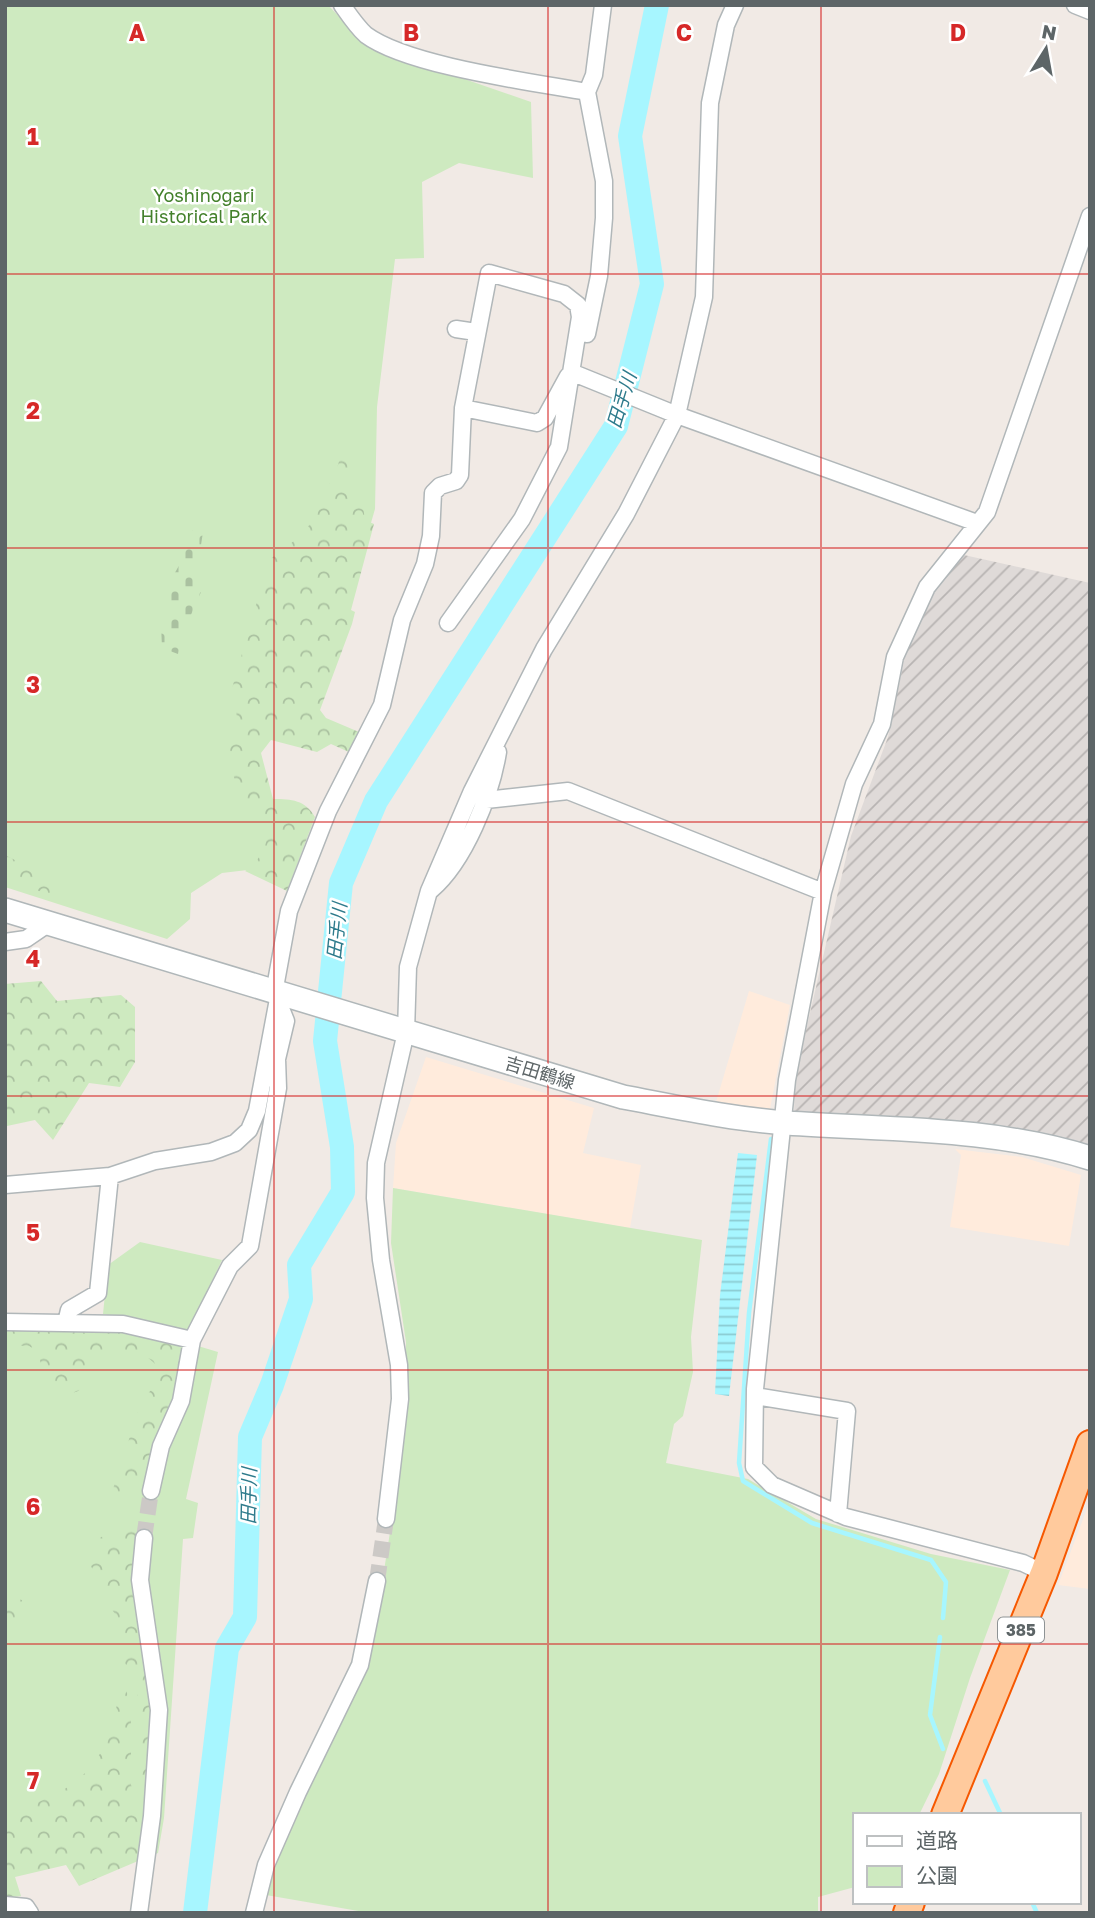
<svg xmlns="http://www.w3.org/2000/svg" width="1095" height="1918" font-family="'Golos Text','Noto Sans JP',sans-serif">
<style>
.commercial{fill:#ffebdc}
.industrial{fill:url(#industrial-furrows)}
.green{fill:#ceeac0}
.forest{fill:url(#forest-crowns)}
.cemetery{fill:url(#cemetery-stones)}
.water{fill:url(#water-rules)}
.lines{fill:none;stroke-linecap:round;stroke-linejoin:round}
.stream{stroke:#a7f6ff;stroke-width:4.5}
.river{stroke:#a7f6ff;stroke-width:24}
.minor-tunnel{stroke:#ccc9c6;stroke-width:16;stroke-dasharray:16 8;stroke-linecap:butt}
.minor-casing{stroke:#b1b7b9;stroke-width:19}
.secondary-casing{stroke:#b0b7b9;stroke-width:26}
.trunk-casing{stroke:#f65800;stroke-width:30}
.minor{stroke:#fff;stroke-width:16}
.secondary{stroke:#fff;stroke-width:23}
.trunk{stroke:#ffca9d;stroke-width:26}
.grid{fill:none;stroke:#d62828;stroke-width:2;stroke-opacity:0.55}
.labels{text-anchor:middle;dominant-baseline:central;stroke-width:5;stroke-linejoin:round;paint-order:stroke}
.shield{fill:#fff;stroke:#8e9395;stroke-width:2}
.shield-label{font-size:16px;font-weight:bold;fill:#5d6567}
.park-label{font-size:18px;fill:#43802b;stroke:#fff}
.street-label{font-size:18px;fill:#5d6567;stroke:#fff}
.water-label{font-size:19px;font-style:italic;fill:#2e7b8c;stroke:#fff}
.grid-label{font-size:23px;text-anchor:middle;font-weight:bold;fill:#d62828;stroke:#fff;stroke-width:5;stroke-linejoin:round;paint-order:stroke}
</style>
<defs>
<pattern id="industrial-furrows" width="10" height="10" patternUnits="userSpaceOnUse" patternTransform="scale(1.75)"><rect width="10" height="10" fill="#dfdad8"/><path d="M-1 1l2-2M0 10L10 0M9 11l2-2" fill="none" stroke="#b8b4b3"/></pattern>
<pattern id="forest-crowns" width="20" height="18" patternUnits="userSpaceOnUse" patternTransform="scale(1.75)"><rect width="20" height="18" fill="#ceeac0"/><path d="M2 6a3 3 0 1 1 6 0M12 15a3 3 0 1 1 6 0" fill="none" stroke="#aac1a0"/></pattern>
<pattern id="cemetery-stones" width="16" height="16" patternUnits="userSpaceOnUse" patternTransform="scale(1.75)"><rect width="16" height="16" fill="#ceeac0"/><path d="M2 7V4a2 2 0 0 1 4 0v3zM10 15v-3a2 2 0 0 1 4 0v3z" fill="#aac1a0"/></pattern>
<pattern id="water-rules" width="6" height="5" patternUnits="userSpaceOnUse" patternTransform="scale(1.75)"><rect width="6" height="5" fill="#a7f6ff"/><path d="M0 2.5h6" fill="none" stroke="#8bcbd2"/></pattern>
</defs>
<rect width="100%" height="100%" fill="#f1eae5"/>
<path class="commercial" d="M749,991l41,14 -20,104 -54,-7z
M426,1057l168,51 -11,45 58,12 -11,63 -237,-40 3,-45z
M955,1149l67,8 59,18 -12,71 -119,-19 11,-72z
M1090,1501v88l-32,-4z"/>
<path class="industrial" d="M964,555l126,28v565l-45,-14 -251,-19 1,-37 56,-242 37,-99 17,-81 29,-64z"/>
<path class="green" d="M5,5h323l38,40 165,57 2,76 -74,-15 -37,19 2,76 -29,1 -18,148 -2,102 -59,204 -45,11c-29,44 -16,52 10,93l-16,51 -43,5 -31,20 -1,26 -23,20 -162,-52z
M393,1188l309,52 -11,97 2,35 -10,44 -9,8 -8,39 82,16 68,40 115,35 79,16 -40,108 -31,96 -20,41h-64v72l-37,10v16h-448l-104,-18 12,-43 94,-204 34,-219v-87l-15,-99z
M140,1242l82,18 -33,70 -86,-16 5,-49z
M5,1328l173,12 40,12 -32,147 12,4 -5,35 -10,1 -19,279 -6,35 -20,8 -62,-5 -71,13z"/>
<path class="forest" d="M346,439l4,4 1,41 11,16 3,20 9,4 -23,86 4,2 -3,12 -32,86 6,8 33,14v7l-8,14 -20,-9 -14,8 -46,-12 -10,13 12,46c19,0 32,1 42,18l-28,74 -42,-20c18,-13 25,-30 22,-53l-7,-8 -20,-7 -8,-35 -15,-26c23,-16 23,-24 14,-50l38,-132 34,-26 9,-13 25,-53z
M5,855l55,28 7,6 1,5 -6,3 -57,-15z
M41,981l16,20 64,-6 14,12v55l-15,25 -31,-4 -36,57 -18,-20 -28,6 -2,-4v-138z
M5,1328l119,2 59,14 -8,54 -30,95 -28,2 -4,-6 28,-87 15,-18v-19c-8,-9 -17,-13 -29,-15 -45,-3 -30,73 -83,29l-6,-28 -9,-5 -24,-1z
M123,1525l16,7 14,177 -6,85 -9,-18 2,-60 -4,-31 -14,-28 1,-31 -16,-24 -20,-45 9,-17z
M15,1597l11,5 -6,21 -15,3v-24z
M121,1674l10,32v79l16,35 -9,41 -59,25 -13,-21 -51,12 6,19 -16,2v-79c19,-12 39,-18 58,-29 45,-27 53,-68 58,-116z"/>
<path class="cemetery" d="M197,528l6,4 -8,52 6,8 -15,34 -8,28 -16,-6 -1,-25 7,-14v-24l13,-23 9,-30z"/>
<path class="water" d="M738,1153l19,2 -28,241 -14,-2 5,-99z"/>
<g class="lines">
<path class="stream" d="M771,1139l-22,174 -10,150 4,18 69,42 119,37 15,22 -3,36
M940,1637l-10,78 13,34
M985,1781l16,34
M1032,1902l5,11"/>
<path class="river" d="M195,1913l32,-265 18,-31 5,-180 22,-52 29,-86 -2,-34 44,-73 -1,-45 -17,-106 16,-158 35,-82 240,-375 36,-142 -22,-148 27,-131"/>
<path class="minor-tunnel" d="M144,1538l7,-47
M377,1581l9,-62"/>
<defs>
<path id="minor" d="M342,5c7,10 15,22 24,30 42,31 166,47 221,57
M1075,5l15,6
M456,329l20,3
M587,334l12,-58 5,-58v-37l-17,-89 7,-17 9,-70
M571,372l106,43 300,108
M463,408l74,15 8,-5 23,-42
M486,800l82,-9 255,101
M431,890c34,-29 60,-95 67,-138
M5,942l21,-3 22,-15
M5,1185l105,-9 45,-15 56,-9 24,-9 14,-13 8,-19 21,-112 -2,-17 13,-71 39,-100 54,-106 20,-85 23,-56 6,-28 2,-43 7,-7 16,-5 4,-6 3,-67 26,-135 75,21 14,11 2,12 -21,130 -37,72 -74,104
M5,1322l118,2 69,16 -11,61 -20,45 -10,45
M66,1323l3,-13 29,-17 12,-117
M192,1340l38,-74 20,-20 28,-158 -1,-29 9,-38 -8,-20
M755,1396l92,15 -9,103
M386,1519l14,-120 -1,-34 -18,-105 -6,-62 1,-35 30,-131 2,-65 21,-76 43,-100 72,-142 82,-135 51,-99 27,-118 6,-194 16,-78 9,-20
M1044,1573l-21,-10 -177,-46 -74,-32 -18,-18 1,-78 32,-309 36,-188 31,-108 28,-60 13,-67 32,-70 60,-75 103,-296
M5,1905l21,2 4,6
M139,1913l13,-97 7,-106 -19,-130 4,-42
M254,1913l12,-48 32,-73 62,-127 17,-84"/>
<path id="secondary" d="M5,910l618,187c54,10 109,22 164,26 101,7 206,4 303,35"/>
<path id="trunk" d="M945,1815l99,-242 46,-129
M907,1913l4,-11"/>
</defs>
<use href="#minor" class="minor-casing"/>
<use href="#secondary" class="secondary-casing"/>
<use href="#trunk" class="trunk-casing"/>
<use href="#minor" class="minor"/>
<use href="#secondary" class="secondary"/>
<use href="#trunk" class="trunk"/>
</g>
<path class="grid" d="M274,5v1908M548,5v1908M821,5v1908M5,274h1085M5,548h1085M5,822h1085M5,1096h1085M5,1370h1085M5,1644h1085"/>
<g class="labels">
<rect class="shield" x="998" y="1617.5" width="46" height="25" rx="5"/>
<g class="shield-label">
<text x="1021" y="1630">385</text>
</g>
<g class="park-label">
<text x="204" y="195">Yoshinogari<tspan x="204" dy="21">Historical Park</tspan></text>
</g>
<g class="street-label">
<text transform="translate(540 1072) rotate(17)">吉田鶴線</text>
</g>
<g class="water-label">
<text transform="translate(621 400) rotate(-73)">田手川</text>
<text transform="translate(336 931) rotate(-84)">田手川</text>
<text transform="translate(248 1496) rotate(-89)">田手川</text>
</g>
</g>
<g class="grid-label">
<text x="137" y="41">A</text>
<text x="411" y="41">B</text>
<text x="684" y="41">C</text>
<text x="958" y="41">D</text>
<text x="33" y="145">1</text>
<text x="33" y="419">2</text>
<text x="33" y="693">3</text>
<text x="33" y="967">4</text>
<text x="33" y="1241">5</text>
<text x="33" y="1515">6</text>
<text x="33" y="1789">7</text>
</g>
<rect width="1095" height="1918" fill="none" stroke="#5d6567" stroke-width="14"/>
<rect x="853" y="1813" width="228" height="91" fill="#ffffff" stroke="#bec1c2" stroke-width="2"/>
<rect x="867" y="1836" width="35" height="10" fill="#ffffff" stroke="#bec1c2" stroke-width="2"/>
<text x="916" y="1848" font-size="21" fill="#5d6567">道路</text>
<rect x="867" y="1866" width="35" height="21" fill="#ceeac0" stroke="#bec1c2" stroke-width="2"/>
<text x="916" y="1883" font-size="21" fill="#5d6567">公園</text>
<g transform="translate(1046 49) rotate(11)" stroke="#ffffff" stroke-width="5" paint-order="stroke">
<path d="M0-5L12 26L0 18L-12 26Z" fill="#5d6567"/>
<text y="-10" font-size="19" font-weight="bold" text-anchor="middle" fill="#5d6567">N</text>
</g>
</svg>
